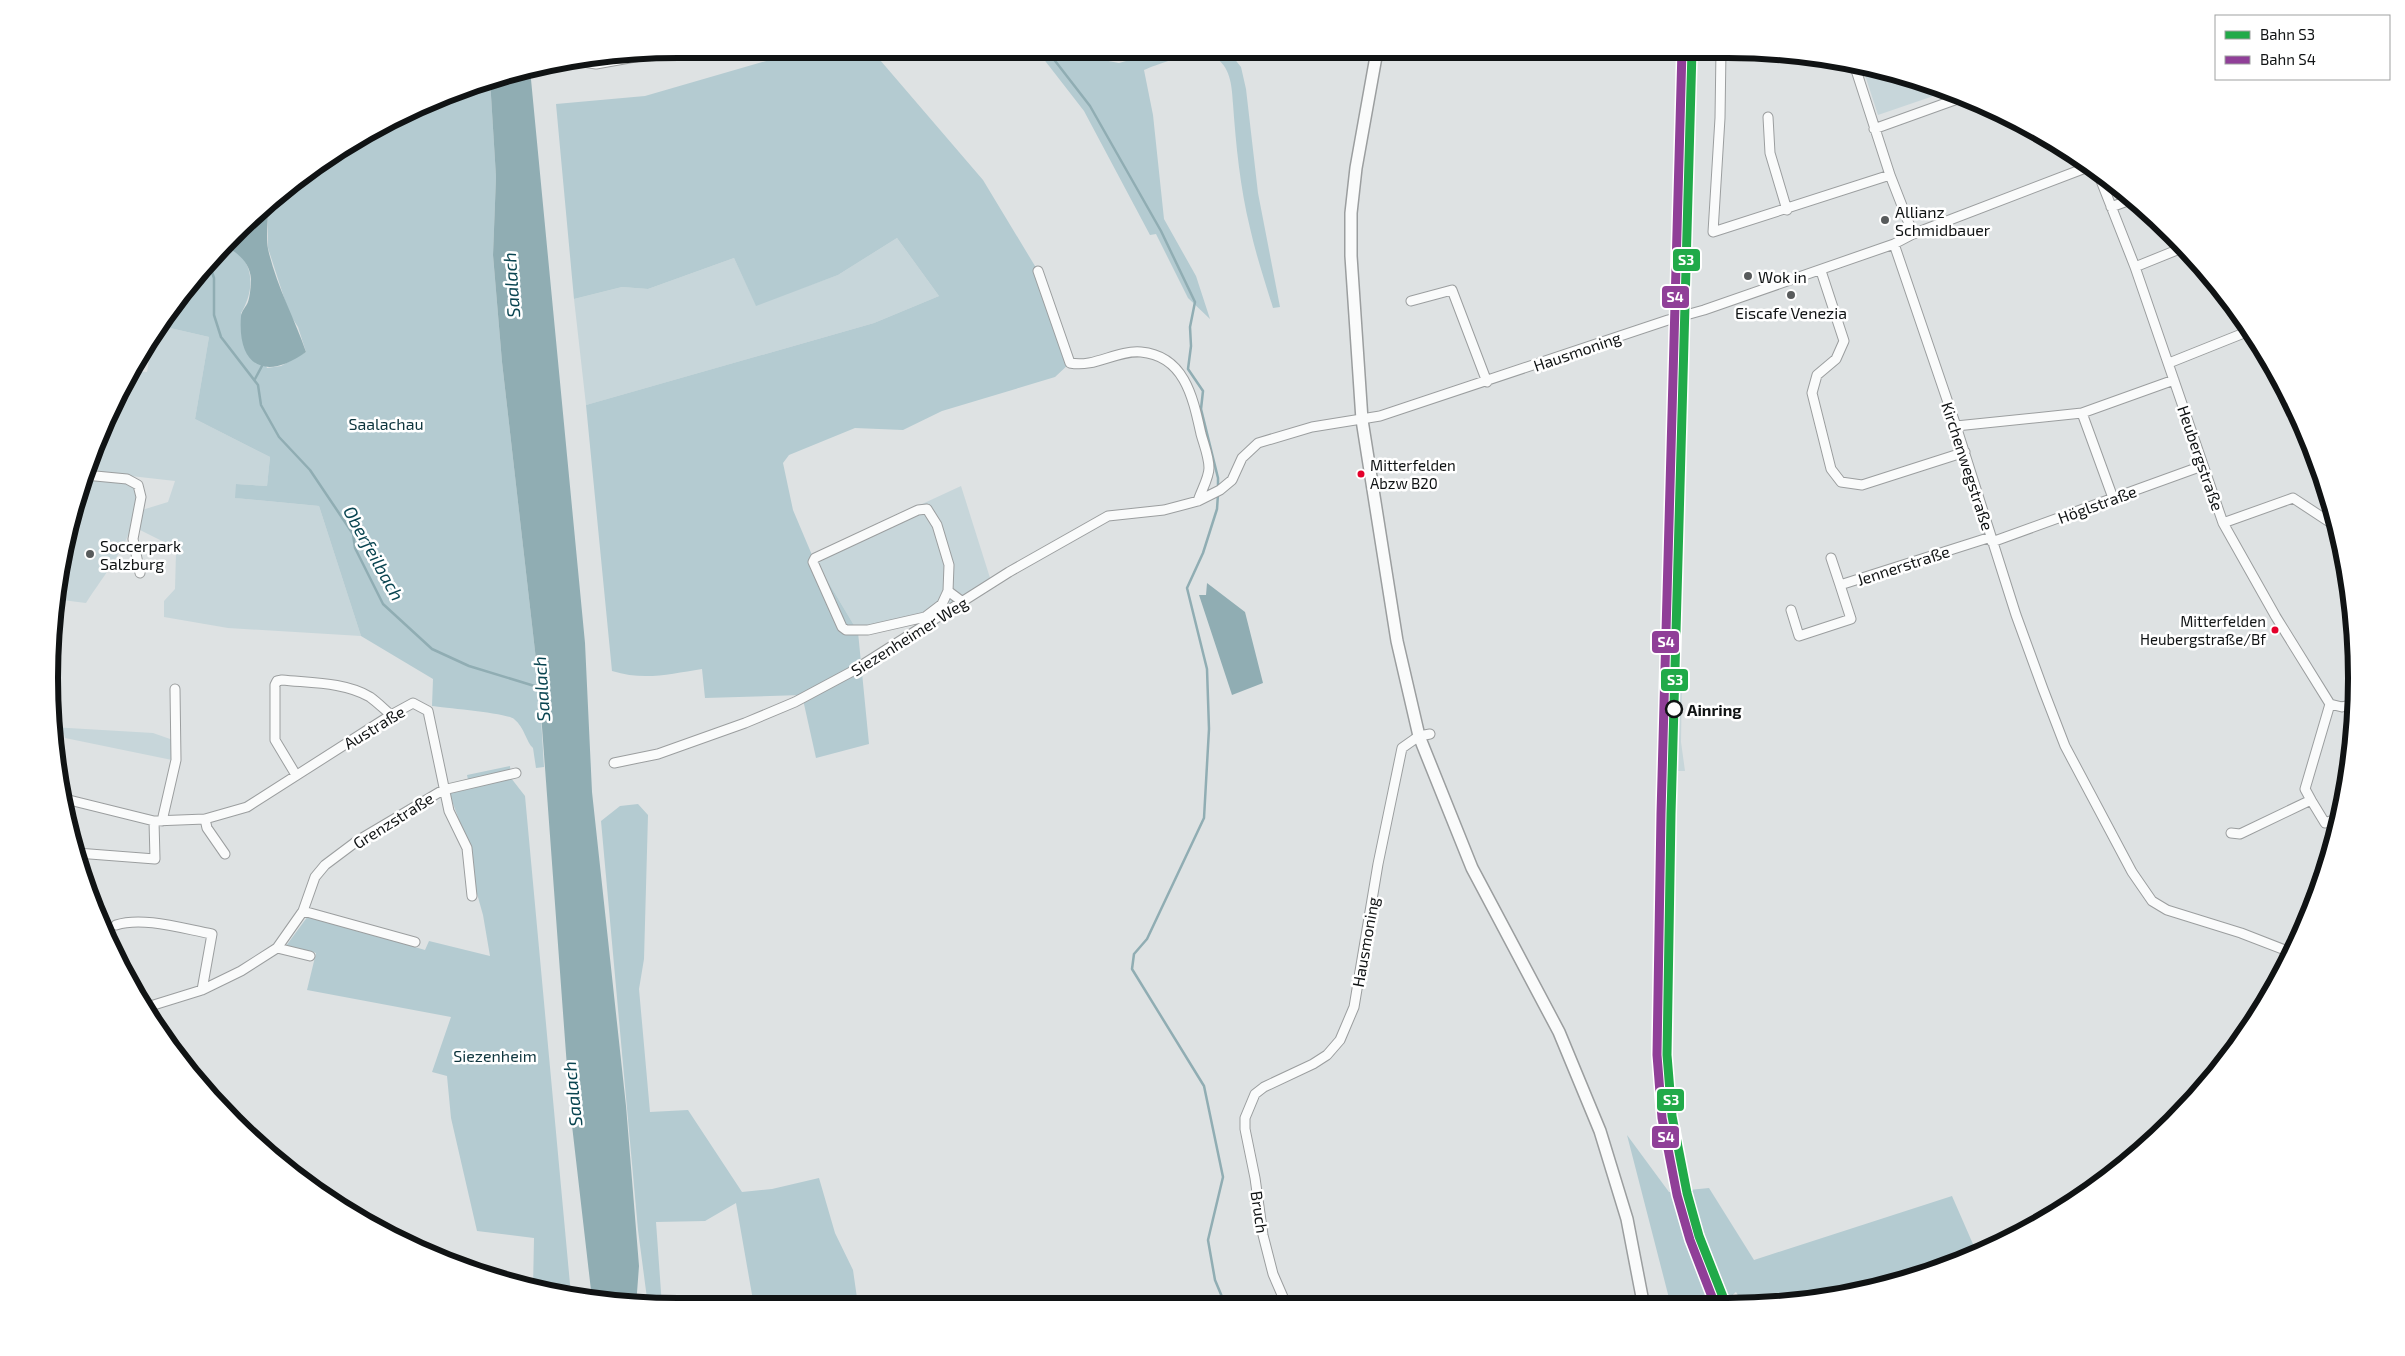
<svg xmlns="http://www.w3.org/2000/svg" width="2405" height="1356" font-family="'Exo 2',sans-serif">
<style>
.green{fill:#c7d6da}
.forest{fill:#b4cbd1}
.water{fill:#90adb3}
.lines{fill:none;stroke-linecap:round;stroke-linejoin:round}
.stream{stroke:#90adb3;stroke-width:2.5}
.minor-casing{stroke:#9b9e9f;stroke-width:11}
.major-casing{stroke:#9b9e9f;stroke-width:14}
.minor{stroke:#fafbfb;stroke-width:9}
.major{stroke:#fafbfb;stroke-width:11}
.rail-1-casing{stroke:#fff;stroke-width:12}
.rail-2-casing{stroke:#fff;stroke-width:12}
.rail-1{stroke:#21aa49;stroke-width:9}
.rail-2{stroke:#903f98;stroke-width:9}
.poi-dot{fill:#585b5c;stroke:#fff;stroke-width:2}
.bus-dot{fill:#e4002b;stroke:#fff;stroke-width:2}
.stop-dot{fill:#fff;stroke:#101314;stroke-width:2.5}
.labels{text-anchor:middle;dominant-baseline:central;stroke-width:5;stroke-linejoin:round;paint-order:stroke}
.bus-label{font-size:15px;fill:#101314;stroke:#fff;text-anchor:start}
.poi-label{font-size:16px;fill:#101314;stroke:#fff;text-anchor:start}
.street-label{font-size:16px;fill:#101314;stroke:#fff}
.park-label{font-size:16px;fill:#0e353d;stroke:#fff}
.stop-label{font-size:16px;font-weight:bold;fill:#101314;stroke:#fff;text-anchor:start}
.water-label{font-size:18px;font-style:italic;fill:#0a4551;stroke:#fff}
.rim{fill:none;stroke:#101314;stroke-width:6}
.line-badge{stroke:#fff;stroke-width:2}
.badge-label{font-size:14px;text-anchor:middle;font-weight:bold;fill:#fff}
</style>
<rect width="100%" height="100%" fill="#dee2e3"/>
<path class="green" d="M1863,69l66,13 19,9 -70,24z
M897,238l42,58 -65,27 -288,82 -12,-106 48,-12 26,2 86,-31 22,47 82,-30z
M157,325l52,12 -14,82 75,38 -3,29 -30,-2 -1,14 83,8 42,130 -133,-8 -64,-11v-16l11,-12 1,-36 -8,-9 -30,-15 4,-19 26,-8 7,-21 -88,-10 27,-71 17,-29 16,1 7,-42z
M84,477l43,5 9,6c6,43 -29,82 -50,115l-32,-4 16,-84z
M961,486l30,95 -57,34 -76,17 -46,-77z
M1680,675l2,1 -1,66 4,29h-8z
M51,727l102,6 20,7 -1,20 -107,-22 -1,-4 -12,-1z"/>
<path class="forest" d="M1096,52l7,8 16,3 39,-11h71l12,15 5,22 12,104 22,114 -7,1c-8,-26 -17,-53 -23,-80 -10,-41 -14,-83 -17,-124 -1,-15 -2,-36 -16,-45 -18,-11 -56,4 -73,11l9,45 11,104 32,57 14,43 -22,-21 -32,-64 -6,1 -66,-124 -45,-58z
M874,53l109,127 55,91 32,92 -15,14 -113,34 -39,19 -48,-2 -66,27 -6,8 10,47 19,45 46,77 11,112 -53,14 -14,-63 -97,3 -3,-29c-32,5 -58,12 -90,2l-26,-266 288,-82 65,-27 -42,-58 -59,37 -82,31 -22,-48 -86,31 -26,-2 -48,12 -18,-195 89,-8 128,-37 -1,-5z
M490,79l6,98 -3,78 9,107 37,324 5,81 -8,1 -3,-20c-7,-6 -8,-20 -19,-29 -7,-6 -69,-11 -82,-13l1,-27 -72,-43 -42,-130 -84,-8 1,-14 31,2 3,-29 -75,-38 14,-82 -52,-12 66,-80c5,3 14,6 18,11 14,16 11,39 0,57l26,55 14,-2 25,-14 -8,-25 -9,-14 -21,-65v-38l-3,-5c56,-49 152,-109 225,-126z
M510,766l1,12 14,18 46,499 -38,-6 1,-51 -57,-7 -26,-113 -4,-42 -15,-4 19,-55 -144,-27 9,-37 -30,-7 22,-30 117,34 4,-9 61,15 -7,-41 -11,-39 -2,-27 -21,-56 21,-4 -3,-14z
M638,804l10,11 -4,144 -5,30 11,123 38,-2 54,82 30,-3 47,-11 16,55 18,37 5,35 -104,1 -18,-103 -31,18 -49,1 6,84h-14l-10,-76 -37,-409 19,-15z
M1627,1135l42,57 40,-4 45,72 198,-64 24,55 -46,23 -121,28h-67l-6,-10 -11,10h-55z"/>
<path class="water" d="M530,69l55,574 7,149 34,314 13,160 -3,40 -44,-7 -22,-191 -31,-422 -37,-324 -9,-107 3,-78 -6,-98z
M265,205l3,5c0,12 -2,27 0,39 8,36 26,68 38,103 -40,29 -69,15 -65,-36 1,-6 5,-9 7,-14 2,-6 3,-17 3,-23 -1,-17 -14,-27 -28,-34l10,-12z
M1207,583l38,29 18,71 -31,12 -33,-100h7z"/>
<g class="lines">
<path class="stream" d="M1049,53l41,53 71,125 34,71 -5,25 1,19 -3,23 15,22 -2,18 17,69v10
M209,263l5,15v37l7,22 37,48 3,20 18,32 31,33 43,64 2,14 28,56 49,45 37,17 72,22
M255,379l8,-15
M1218,494l-1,15 -14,44 -16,35 20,81 2,60 -5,89 -57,121 -13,15 -2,15 72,117 19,91 -15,63 7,40 10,24"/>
<defs>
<path id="minor" d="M1721,50l-1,68 -7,114 177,-57
M571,60l25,4 56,-10
M1855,67l35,108 23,59
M1768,117l2,36 17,57
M1874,129l89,-32
M2098,173l37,94 88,256 53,94 54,87 12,3 11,-3
M2111,207l22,-8
M1894,244l62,182 60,189 27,74 22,57 67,126 20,29 15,9 74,23 49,19
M2135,267l47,-19
M1038,271l32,92c25,5 46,-13 71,-11 44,4 52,46 60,82 3,11 8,23 8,34 0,10 -8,23 -11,33
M1821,271l23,70 -8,18 -19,16 -5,18 19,76 10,13 21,3 103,-33
M1411,301l41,-11 35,92
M2169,363l80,-32
M2082,413l31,85
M1956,426l126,-13 92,-33
M2300,427l1,-1
M85,475l42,4 11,6 3,12 -8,42 7,34
M927,509l10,16 12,40 -1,26 -6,13 -17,13 -57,13h-22l-4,-3 -29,-65 2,-4 103,-48z
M2223,523l70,-25 44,29
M1992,542l210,-76
M1831,558l9,27
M948,591l16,12
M1791,610l8,26 52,-17 -11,-34 151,-48
M614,763l44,-9 87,-31 50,-21 56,-30 158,-100 99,-56 56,-6 34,-9 22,-11 12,-10 10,-22 16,-15 54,-16 68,-11 288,-96 36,-10 190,-66 19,-10 175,-67
M296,775l-21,-35v-55l2,-4 5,-1c28,3 63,2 88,17 7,5 14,12 21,18
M61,798l93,23 51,-2 42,-12 144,-92 22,-12 15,8 21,100 18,37 5,48
M2311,800l14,23 11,-4
M205,819l2,9 18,26
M162,821l14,-61 -1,-71
M2231,833l9,1 71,-34 -6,-11 25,-85
M77,853l78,6 -1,-38
M303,911l112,31
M116,925c27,-9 68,4 96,9l-10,56
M277,948l33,8
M144,1008l58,-18 39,-19 36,-23 26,-37 12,-34 10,-12 32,-24 86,-51 73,-17
M1286,1304l-13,-30 -10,-39 -8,-57 -10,-49v-11l10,-24 9,-7 49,-23 14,-9 13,-15 14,-33 24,-143 24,-116 17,-12 11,-2"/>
<path id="major" d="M1377,51l-21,117 -5,45v43l11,164 35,221 22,95 53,132 87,164 41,99 27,88 16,83"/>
</defs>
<use href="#minor" class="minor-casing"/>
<use href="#major" class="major-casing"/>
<use href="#minor" class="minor"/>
<use href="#major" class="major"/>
<defs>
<path id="rail-1" d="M1692,50l-21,764 -4,241 5,61 15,77 12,43 26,66"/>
<path id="rail-2" d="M1682,50l-21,764 -4,241 5,63 15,77 13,45 24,62"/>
</defs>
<use href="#rail-1" class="rail-1-casing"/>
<use href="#rail-2" class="rail-2-casing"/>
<use href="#rail-1" class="rail-1"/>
<use href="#rail-2" class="rail-2"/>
</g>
<g class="poi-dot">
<circle cx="1885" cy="220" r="5"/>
<circle cx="1748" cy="276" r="5"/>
<circle cx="1791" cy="295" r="5"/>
<circle cx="90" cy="554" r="5"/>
</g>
<g class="bus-dot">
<circle cx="1361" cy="474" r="4.5"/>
<circle cx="2275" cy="630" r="4.5"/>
</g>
<circle class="stop-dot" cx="1674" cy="709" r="8"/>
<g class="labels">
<g class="bus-label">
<text x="1370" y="465">Mitterfelden<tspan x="1370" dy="18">Abzw B20</tspan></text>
<text x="2266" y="621" text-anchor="end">Mitterfelden<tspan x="2266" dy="18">Heubergstraße/Bf</tspan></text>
</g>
<g class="poi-label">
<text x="1895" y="211">Allianz<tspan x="1895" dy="18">Schmidbauer</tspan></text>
<text x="1758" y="276">Wok in</text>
<text x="1791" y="312" text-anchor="middle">Eiscafe Venezia</text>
<text x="100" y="545">Soccerpark<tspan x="100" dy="18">Salzburg</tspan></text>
</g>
<g class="street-label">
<text transform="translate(1577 351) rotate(-19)">Hausmoning</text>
<text transform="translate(2201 458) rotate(71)">Heubergstraße</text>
<text transform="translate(1968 466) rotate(72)">Kirchenwegstraße</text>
<text transform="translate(2097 504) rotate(-20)">Höglstraße</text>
<text transform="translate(1903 565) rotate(-18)">Jennerstraße</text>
<text transform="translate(909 636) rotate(-32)">Siezenheimer Weg</text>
<text transform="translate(374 727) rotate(-31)">Austraße</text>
<text transform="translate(393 820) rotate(-32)">Grenzstraße</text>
<text transform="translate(1365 942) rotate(-80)">Hausmoning</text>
<text transform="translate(1260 1212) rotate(82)">Bruch</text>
</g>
<g class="park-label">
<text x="386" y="423">Saalachau</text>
<text x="495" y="1055">Siezenheim</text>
</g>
<g class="stop-label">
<text x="1687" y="709">Ainring</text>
</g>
<g class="water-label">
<text transform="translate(511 285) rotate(-94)">Saalach</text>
<text transform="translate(374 553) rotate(61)">Oberfeilbach</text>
<text transform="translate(541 689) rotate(-94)">Saalach</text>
<text transform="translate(572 1094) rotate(-96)">Saalach</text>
</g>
</g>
<path d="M0 0H2405V1356H0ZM678 58H1728A620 620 0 0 1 2348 678V678A620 620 0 0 1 1728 1298H678A620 620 0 0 1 58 678V678A620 620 0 0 1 678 58Z" fill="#fff" fill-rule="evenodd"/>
<path class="rim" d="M678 58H1728A620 620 0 0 1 2348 678V678A620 620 0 0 1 1728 1298H678A620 620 0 0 1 58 678V678A620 620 0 0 1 678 58Z"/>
<g class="line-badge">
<rect x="1672" y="248" width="29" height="24" rx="5" fill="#21aa49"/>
<rect x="1661" y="285" width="29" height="24" rx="5" fill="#903f98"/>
<rect x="1651" y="630" width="29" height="24" rx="5" fill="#903f98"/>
<rect x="1660" y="668" width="29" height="24" rx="5" fill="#21aa49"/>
<rect x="1656" y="1088" width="29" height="24" rx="5" fill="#21aa49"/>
<rect x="1651" y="1125" width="29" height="24" rx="5" fill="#903f98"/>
</g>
<g class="badge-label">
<text x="1686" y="265">S3</text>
<text x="1675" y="302">S4</text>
<text x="1666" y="647">S4</text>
<text x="1675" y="685">S3</text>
<text x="1671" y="1105">S3</text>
<text x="1666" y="1142">S4</text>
</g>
<rect x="2215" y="15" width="175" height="65" fill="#ffffff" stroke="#9fa1a1"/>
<rect x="2225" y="31" width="25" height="8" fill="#21aa49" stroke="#9fa1a1"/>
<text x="2260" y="40" font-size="15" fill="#101314">Bahn S3</text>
<rect x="2225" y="56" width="25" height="8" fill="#903f98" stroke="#9fa1a1"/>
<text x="2260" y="65" font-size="15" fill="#101314">Bahn S4</text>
</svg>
